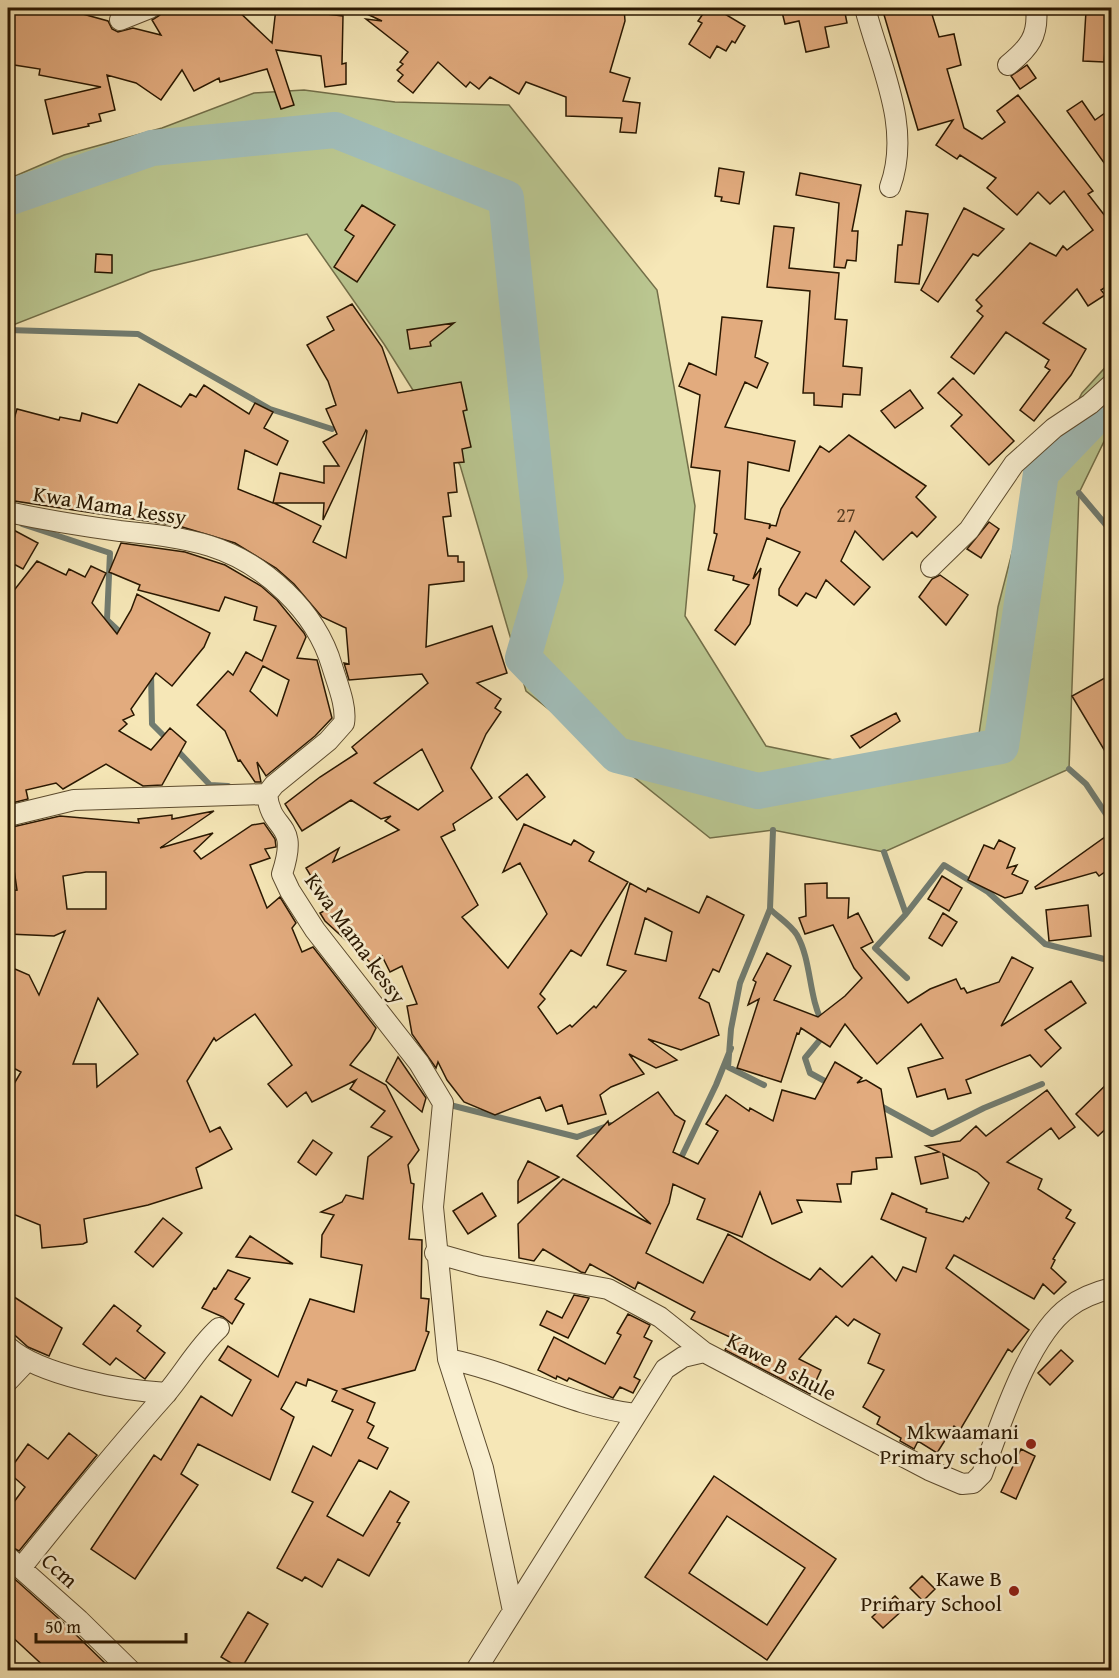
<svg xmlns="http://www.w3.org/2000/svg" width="1119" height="1678" font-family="'Gentium Book Plus',serif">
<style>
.green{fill:#bac690;stroke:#726e48;stroke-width:1.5}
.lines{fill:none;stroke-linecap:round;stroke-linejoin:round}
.stream{stroke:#717b6f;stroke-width:6}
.river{stroke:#a1bdb9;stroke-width:36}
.building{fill:#e2ab7e;stroke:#291700;stroke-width:1.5;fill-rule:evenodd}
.minor-casing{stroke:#5c4b2e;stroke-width:22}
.minor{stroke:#f9efd0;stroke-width:20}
.poi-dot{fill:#8f2418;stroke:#f9efd0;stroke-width:2}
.labels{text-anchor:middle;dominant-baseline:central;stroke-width:5;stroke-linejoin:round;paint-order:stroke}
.number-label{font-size:20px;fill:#573c20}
.street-label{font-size:22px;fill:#291700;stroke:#f9efd0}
.poi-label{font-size:22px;fill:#291700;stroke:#f9efd0;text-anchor:end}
</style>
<rect width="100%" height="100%" fill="#f6e7b7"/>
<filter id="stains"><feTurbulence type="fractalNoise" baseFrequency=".00333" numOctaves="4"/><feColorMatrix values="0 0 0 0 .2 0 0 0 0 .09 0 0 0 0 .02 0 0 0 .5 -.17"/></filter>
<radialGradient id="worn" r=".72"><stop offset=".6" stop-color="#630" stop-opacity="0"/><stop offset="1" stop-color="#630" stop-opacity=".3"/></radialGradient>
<path class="green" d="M304,90l91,12 114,3 148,185 38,216 -10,110 81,130 106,22 107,-34 19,-127 27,-105 57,-109 29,-32v66l-32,66 -10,276 -185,83 -111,-22 -63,8 -184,-147 -66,-226 -76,-121 -77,-110 -156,37 -143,56v-148l56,-24 98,-27 92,-35z"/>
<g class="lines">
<path class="stream" d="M8,330l130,4 132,75 62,20
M1079,493l33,39
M22,524l88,29 -3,67 16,15
M151,672l1,52 17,17
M176,749l34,36 18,1
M1069,769l17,15 26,39
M773,830l-3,79c8,8 21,16 27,26 15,27 11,61 26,89
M884,852l22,62 -31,34 32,30
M906,914l38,-49 44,27 57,52 67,17
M824,1035l-19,23 5,15 22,12
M764,1085l-36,-18 3,-38 9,-46 30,-74
M446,1104l131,33 33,-12
M877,1104l55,30 52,-26 58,-24
M679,1162l37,-77 15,-37"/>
<path class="river" d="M8,198l144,-50 183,-18 171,68 40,380 -23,80 94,97 141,36 243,-45 40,-273 71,-74"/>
</g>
<path class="building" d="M8,8h73l-2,5 29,8 4,8 6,3 15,-4 28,7 -9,-15 8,-5 2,-7h73l37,35 4,-35 67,8 -1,48 4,-1v21l-21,3 -4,-31 -45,-6 18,55 -13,4 -14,-40 -47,13 -1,-4 -25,13 -12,-21 -21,30 -25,-17 -29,-8 8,35 -16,4 2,7 -13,3 1,2 -36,8 -8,-34 56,-13 -62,-12 1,-6 -32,-5z
M354,8h270l1,13 -15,51 20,6 -7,23 17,2 -4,30 -16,-1 2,-14 -56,-2v-19l-40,-15 -7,12 -29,-17 -11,12 -9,-7 -4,5 -28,-25 -25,31 -15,-12 5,-6 -6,-5 6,-6 -3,-2 8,-10 -42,-33 16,2z
M707,8h8l30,18 -10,17 -3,-2 -6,10 -9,-5 -7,12 -21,-14 13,-21 -4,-2z
M781,8h63l3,15 -22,4 4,20 -23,5 -7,-31 -14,3z
M882,8h48l9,29 15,-3 7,31 -14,4 17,59 18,11 23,-17 -8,-11 21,-16 75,96 -5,3 24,31v58l-11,7 4,5 -17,11 -11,-17 -34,34 43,26 -15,26 -37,46 -14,-11 30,-40 -5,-3 4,-7 -43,-28 -32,42 -23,-17 32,-41 -6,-5 5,-5 -6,-6 54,-57 26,13 7,-10 4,4 26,-20 -29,-39 -14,13 -12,-12 -21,23 -30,-27 9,-10 -36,-23 -3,4 -21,-14 17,-25 -35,10z
M1086,11l22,2 -4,49 -21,-1z
M1027,65l9,13 -16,11 -9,-13z
M1082,101l13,19 10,-7 7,9v52l-45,-63z
M719,168l25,4 -5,32 -18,-3 1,-4 -7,-1z
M800,173l61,12 -9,46h6l-2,30 -9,-1 -2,8 -11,-1 5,-64 -43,-8z
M362,205l33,20 -38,57 -23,-15 20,-31 -9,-6z
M964,208l40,21 -26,27 -5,-2 -35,48 -17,-12z
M906,211l22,3 -9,70 -24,-2 3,-37h4z
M774,226l20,2 -5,40 50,5 -4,46 12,1 -4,46 19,2 -2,27 -17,-1 -1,13 -28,-2v-12h-11l7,-102 -43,-4z
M96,254l16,1v18l-17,-1z
M352,304l30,43 16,46 63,-11 6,28 -4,1 8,36 -9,2 2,13 -10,1 3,29 -9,1 3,23 -8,1 5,39h10v6h6v19l-35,4 -3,62 66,-21 15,47 -30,10 24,16 -6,9 6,4 -15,22 -15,34 21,30 -39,26 2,6 -14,7 37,68 -16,12 46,51 39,-54 -27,-51 -17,9 21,-48 47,21 3,-5 20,12 -5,9 39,21 -47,74 -10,-6 -31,44 5,5 -7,8 19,27 13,-9 2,2 22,-21 2,2 30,-37 -19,-6 23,-82 16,9 2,-4 51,25 8,-17 37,19 -25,57 -6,-3 -14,29 10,5 10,32 -38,15 -33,-11 29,21 -21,8 -27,-14 15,20 -33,13 -11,8 6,19 -38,10 -6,-19 -16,6 -6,-14 -45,18 -31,-13 -17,-22 -9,-18 -2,6 -24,-34 -5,-28 10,-2 -15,-38 -12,6 -8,-16 -9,9 -48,-44 -5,-8 10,-5 -24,-40 33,-20 -6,14 66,-32 -14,-9 6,-5 -10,3 -30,-19 -49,31 -17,-27 35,-27 37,-24 -5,-6 76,-64 -6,-9 -73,6 -5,-17 5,1 -3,-36 -24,-11 -28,-33 -18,-16 -41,-25 -56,-17 -171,-26v-61l9,-30 42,11 1,-3 20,4 2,-8 35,10 22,-39 42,23 9,-13 6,3 8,-12 45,29 6,-11 18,9 -9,16 24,13 -11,24 -32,-15 -7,39 35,14 7,-30 44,10v-17h15l-16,-24 14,-8 -11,-25 10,-4 -8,-24 -21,-36 27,-15 -7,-13zM366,430l1,1 -21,127 -33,-16 8,-16 -47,-23h50l-1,17zM422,749l21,42 -25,19 -44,-27zM645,918l27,14 -6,29 -31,-7z
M722,317l40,4 -7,36 13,6 -11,25 -12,-6 -20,45 70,14 -6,30 -41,-9 -3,57 25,5 -1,5 2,-4 5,1 5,-17 39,-63 9,6 20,-17 77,51 -10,11 20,20 -19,20 -5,-5 -29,28 -28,-29 -14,30 29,26 -16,18 -28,-25 -10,18 -10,-5 -9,13 -18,-11v-6l21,-37 -33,-14 -14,41 8,-11 -11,56 -15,21 -20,-15 34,-45 -16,-5 1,-4 -26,-6 9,-36 -3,-1 6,-62 -29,-4 9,-72 -21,-9 10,-23 27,12z
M454,323l-24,19 1,4 -21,3 -3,-19z
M953,378l61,63 -25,24 -38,-39 11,-11 -24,-22z
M910,390l13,18 -28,20 -14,-17z
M989,522l10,7 -18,29 -14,-9z
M8,527l30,16 -15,26 -15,-8z
M121,543l64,9 40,13 36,21 16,14 27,33 2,4 -9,21 20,2 15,58 -17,18 -49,40 -9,-14 4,20h-6l-15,-22 -2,1 -13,-30 -28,-26 31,-34 5,4 13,-23 16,9 14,-35 -22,-6 3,-13 -32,-10 -6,14 -81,-21 2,-5 -31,-13zM263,666l26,14 -12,36 -27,-25z
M37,561l29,14 3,-6 16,8 6,-11 15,7 -14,30 25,31 14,-24 6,-16 73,39 -6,14 -32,39 -16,-13 -25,36 3,6 -11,5 4,4 -8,7 32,19 19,-22 16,14 -24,43 -19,1 -37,-22 -43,25 -7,-6 -30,7 2,9 -20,5v-206z
M940,575l28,20 -22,30 -27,-28 13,-18z
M1112,674v89l-40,-67z
M896,713l4,8 -40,27 -9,-12z
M527,774l18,23 -28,23 -18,-23z
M214,811l-54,37 53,-15 -19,18 7,8 51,-34 12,-2 11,16 1,8 -11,2 5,9 -20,7 17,43 13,-11 16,26 -4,5 10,24 11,-5 63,81 -6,12 -20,25 36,20 33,65 -11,15 3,18 3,1 -5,55 13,1 -1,58 8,1 -3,32 3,1 -14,38 -72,19 32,14 -8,19 7,4 -6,12 20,10 -11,21 -18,-9 -32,56 36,20 27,-45 19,11 -12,20 3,1 -31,53 -31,-17 -16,28 -17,-10 -3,4 -25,-13 36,-66 -21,-10 21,-46 18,10 22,-46 -21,-9 5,-10 -29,-12 -2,7 -10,-4 -15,27 13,8 -24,63 -72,-36 -17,30 17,11 -63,94 -44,-30 63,-94 7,5 40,-64 31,20 19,-36 -32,-20 9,-14 50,31 32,-78 44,13 8,-47 -41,-8 1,-22 12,-20 -13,-3 21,-10 4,-7 17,4 5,-42 24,-20 -21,-10 14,-16 -35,-22 6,-9 -44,22 -6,-10 -19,15 -19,-23 24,-19 -37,-51 -39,27 -2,-3 -27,43 23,51 10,-5 12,22 -36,19 6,20 -54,17 -64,14 3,23 -4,2 -41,4 -2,-23 -32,-13v-118l13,-22 -13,-7v-99l21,9 10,20 26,-64 -11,5 -46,-2v-43l9,-1 -9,-62 52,-12 79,7 -1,-4 34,-4v4zM86,872h20v37h-39l-4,-33zM98,998l40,56 -41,33 -1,-23h-23z
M1112,832v35l-13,9 -3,-4 -60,17 -1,-2z
M999,840l16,8 -8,20 10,-3 -5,9 16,7 -6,12 -17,5 -37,-18 16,-35 10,4z
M942,876l20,12 -13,23 -21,-12z
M827,883v15h22l-1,20 10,-5 15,29 -12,6 47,55 22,-14 26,-10 5,10 3,-1 3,5 32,-11 13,-25 21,11 -32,58 70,-45 15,22 -41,27 16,18 -20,19 -11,-12 -64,25 5,13 -23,6 -3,-10 -28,8 -9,-29 35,-10 -22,-34 -44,40 -32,-40 -15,23 -29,-19 -2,6 -2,-1 -16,49 -44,-14 22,-69 -11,6 8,-23 -3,-2 14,-27 24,13 -17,34 44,17 27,-21 17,-18 -8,-10 -21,-43 -28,9 -6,-16 7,-2 -1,-32z
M1088,905l3,31 -42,5 -3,-31z
M943,913l14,9 -15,24 -13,-8z
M398,1057l28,41 -4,14 -36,-31z
M835,1062l27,16 -5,5 9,-3 15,9 11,68 -16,1 1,11 -25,3 -1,12h-14l4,18 -44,-2 5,12 -30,12 -12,-32 -18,45 -45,-18 8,-20 -32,-15 -4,19 -23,50 57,30 25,-49 82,46 10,-12 22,19 30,-31 24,25 7,-14 13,5 10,-34 -45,-19 11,-26 35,16 -1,3 37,10 3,-5 3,2 20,-36 -12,-11 -34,-18 5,24 -27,6 -6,-27 24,-5 -13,-6 34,-5 16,-15 10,10 61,-46 28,37 -16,12 -8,-11 -44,34 35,17 -4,10 33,21 -5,8 9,5 -22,36 2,1 -4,8 15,14 -12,12 -11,-10 -9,15 -80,-44 -8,13 83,62 -17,22 -4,-3 -48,81 -6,-4 -17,27 -19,-12 -4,8 -14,-8 1,-3 -24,-14 3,-7 -17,-10 21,-37 -16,-7 12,-29 -26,-15 -6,7 -12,-10 -37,43 22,11 -11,24 -85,-44 7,-12 -41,-19 4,-7 -57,-30 -3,7 -45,-25 -5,9 -4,-1 -38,-23 -9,12 -15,-3 -1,-34 45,-45 88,45 -74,-68 31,-35 1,4 49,-33 17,23 10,6 -12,31 25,12 20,-33 -12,-7 20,-29 23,16 1,-3 23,13 9,-31 33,9z
M1112,1079v44l-14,13 -22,-22z
M313,1140l19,13 -16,22 -18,-13z
M528,1161l31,16 -41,26v-22z
M482,1193l14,23 -28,18 -15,-23z
M163,1218l19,15 -29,34 -18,-15z
M250,1236l43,28 -57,-7z
M228,1270l22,8 -15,21 9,5 -12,20 -9,-7 -21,-9 12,-20 2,1z
M8,1293l54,35 -13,28 -21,-9 -20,-18z
M574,1295l15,3 -21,40 -28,-13 7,-14 15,7z
M114,1305l27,21 -4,5 28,22 -20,26 -29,-21 -6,7 -27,-21z
M628,1314l22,11 -6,12 8,4 -18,36 6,3 -7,13 -13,-6 -7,11 -44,-20 -2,3 -10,-5 -1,3 -18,-9 16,-33 51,27 16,-29 -4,-2z
M1061,1350l12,11 -23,24 -12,-12z
M69,1433l28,22 -78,96 -11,-6v-35l17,-23 -17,-15 20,-28 20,15z
M1021,1449l14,7 -19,43 -15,-7z
M714,1476l122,83 -69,101 -122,-83zM727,1516l78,52 -38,57 -78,-52z
M8,1573l59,53 46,45h-64l-41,-38z
M922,1576l13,13 -12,12 -13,-13z
M895,1596l11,11 -23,21 -11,-11z
M248,1612l20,12 -27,45 -20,-12z"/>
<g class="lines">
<defs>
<path id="minor" d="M865,8c15,58 47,119 25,179
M120,20l30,-12
M1008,65c21,-17 31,-29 28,-57
M8,512c37,8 74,14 112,19 30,3 61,6 90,15 54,17 106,65 122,120 5,17 15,40 12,57l-16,18 -54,44 -7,9c4,40 33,25 15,80l8,17 25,39 104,133 24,40 -10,104 15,152 35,109 30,143
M931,567l38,-37 45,-66 40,-36 36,-24 22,-20
M8,816l66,-16 193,-6
M435,1253l46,13 127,23 52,28 44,35
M8,1347c31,28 116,44 159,46
M448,1359c65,13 122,47 187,55
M8,1381l19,-20
M8,1557l71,63 51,50
M21,1568c47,-59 94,-117 144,-173 19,-22 32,-47 54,-67
M476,1670l189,-301 18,-12 21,-5 225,118 33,14 11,-1 9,-9c18,-47 46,-138 87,-167 13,-10 27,-15 43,-19"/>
</defs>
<use href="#minor" class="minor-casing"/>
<use href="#minor" class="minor"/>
</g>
<g class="poi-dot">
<circle cx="1031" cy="1444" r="6"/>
<circle cx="1014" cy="1591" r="6"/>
</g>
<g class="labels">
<g class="number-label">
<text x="846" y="514">27</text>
</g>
<g class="street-label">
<text transform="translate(110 505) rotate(9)">Kwa Mama kessy</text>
<text transform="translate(356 938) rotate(54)">Kwa Mama kessy</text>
<text transform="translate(782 1366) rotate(28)">Kawe B shule</text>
<text transform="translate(60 1570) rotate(42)">Ccm</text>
</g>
<g class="poi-label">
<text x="1019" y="1431">Mkwaamani<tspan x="1019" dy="25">Primary school</tspan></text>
<text x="1002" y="1578">Kawe B<tspan x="1002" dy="25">Primary School</tspan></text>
</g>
</g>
<rect width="1119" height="1678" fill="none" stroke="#f6e7b7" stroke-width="30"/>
<rect x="9" y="9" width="1101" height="1660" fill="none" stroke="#291700" stroke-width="3"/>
<rect x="15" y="15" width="1089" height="1648" fill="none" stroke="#291700" stroke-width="1.5"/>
<path d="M36 1633v9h150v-9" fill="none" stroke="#291700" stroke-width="3"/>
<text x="45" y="1633" font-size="18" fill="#291700" stroke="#f9efd0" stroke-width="4.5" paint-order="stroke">50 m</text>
<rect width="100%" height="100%" filter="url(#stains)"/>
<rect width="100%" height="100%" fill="url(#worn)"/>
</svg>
